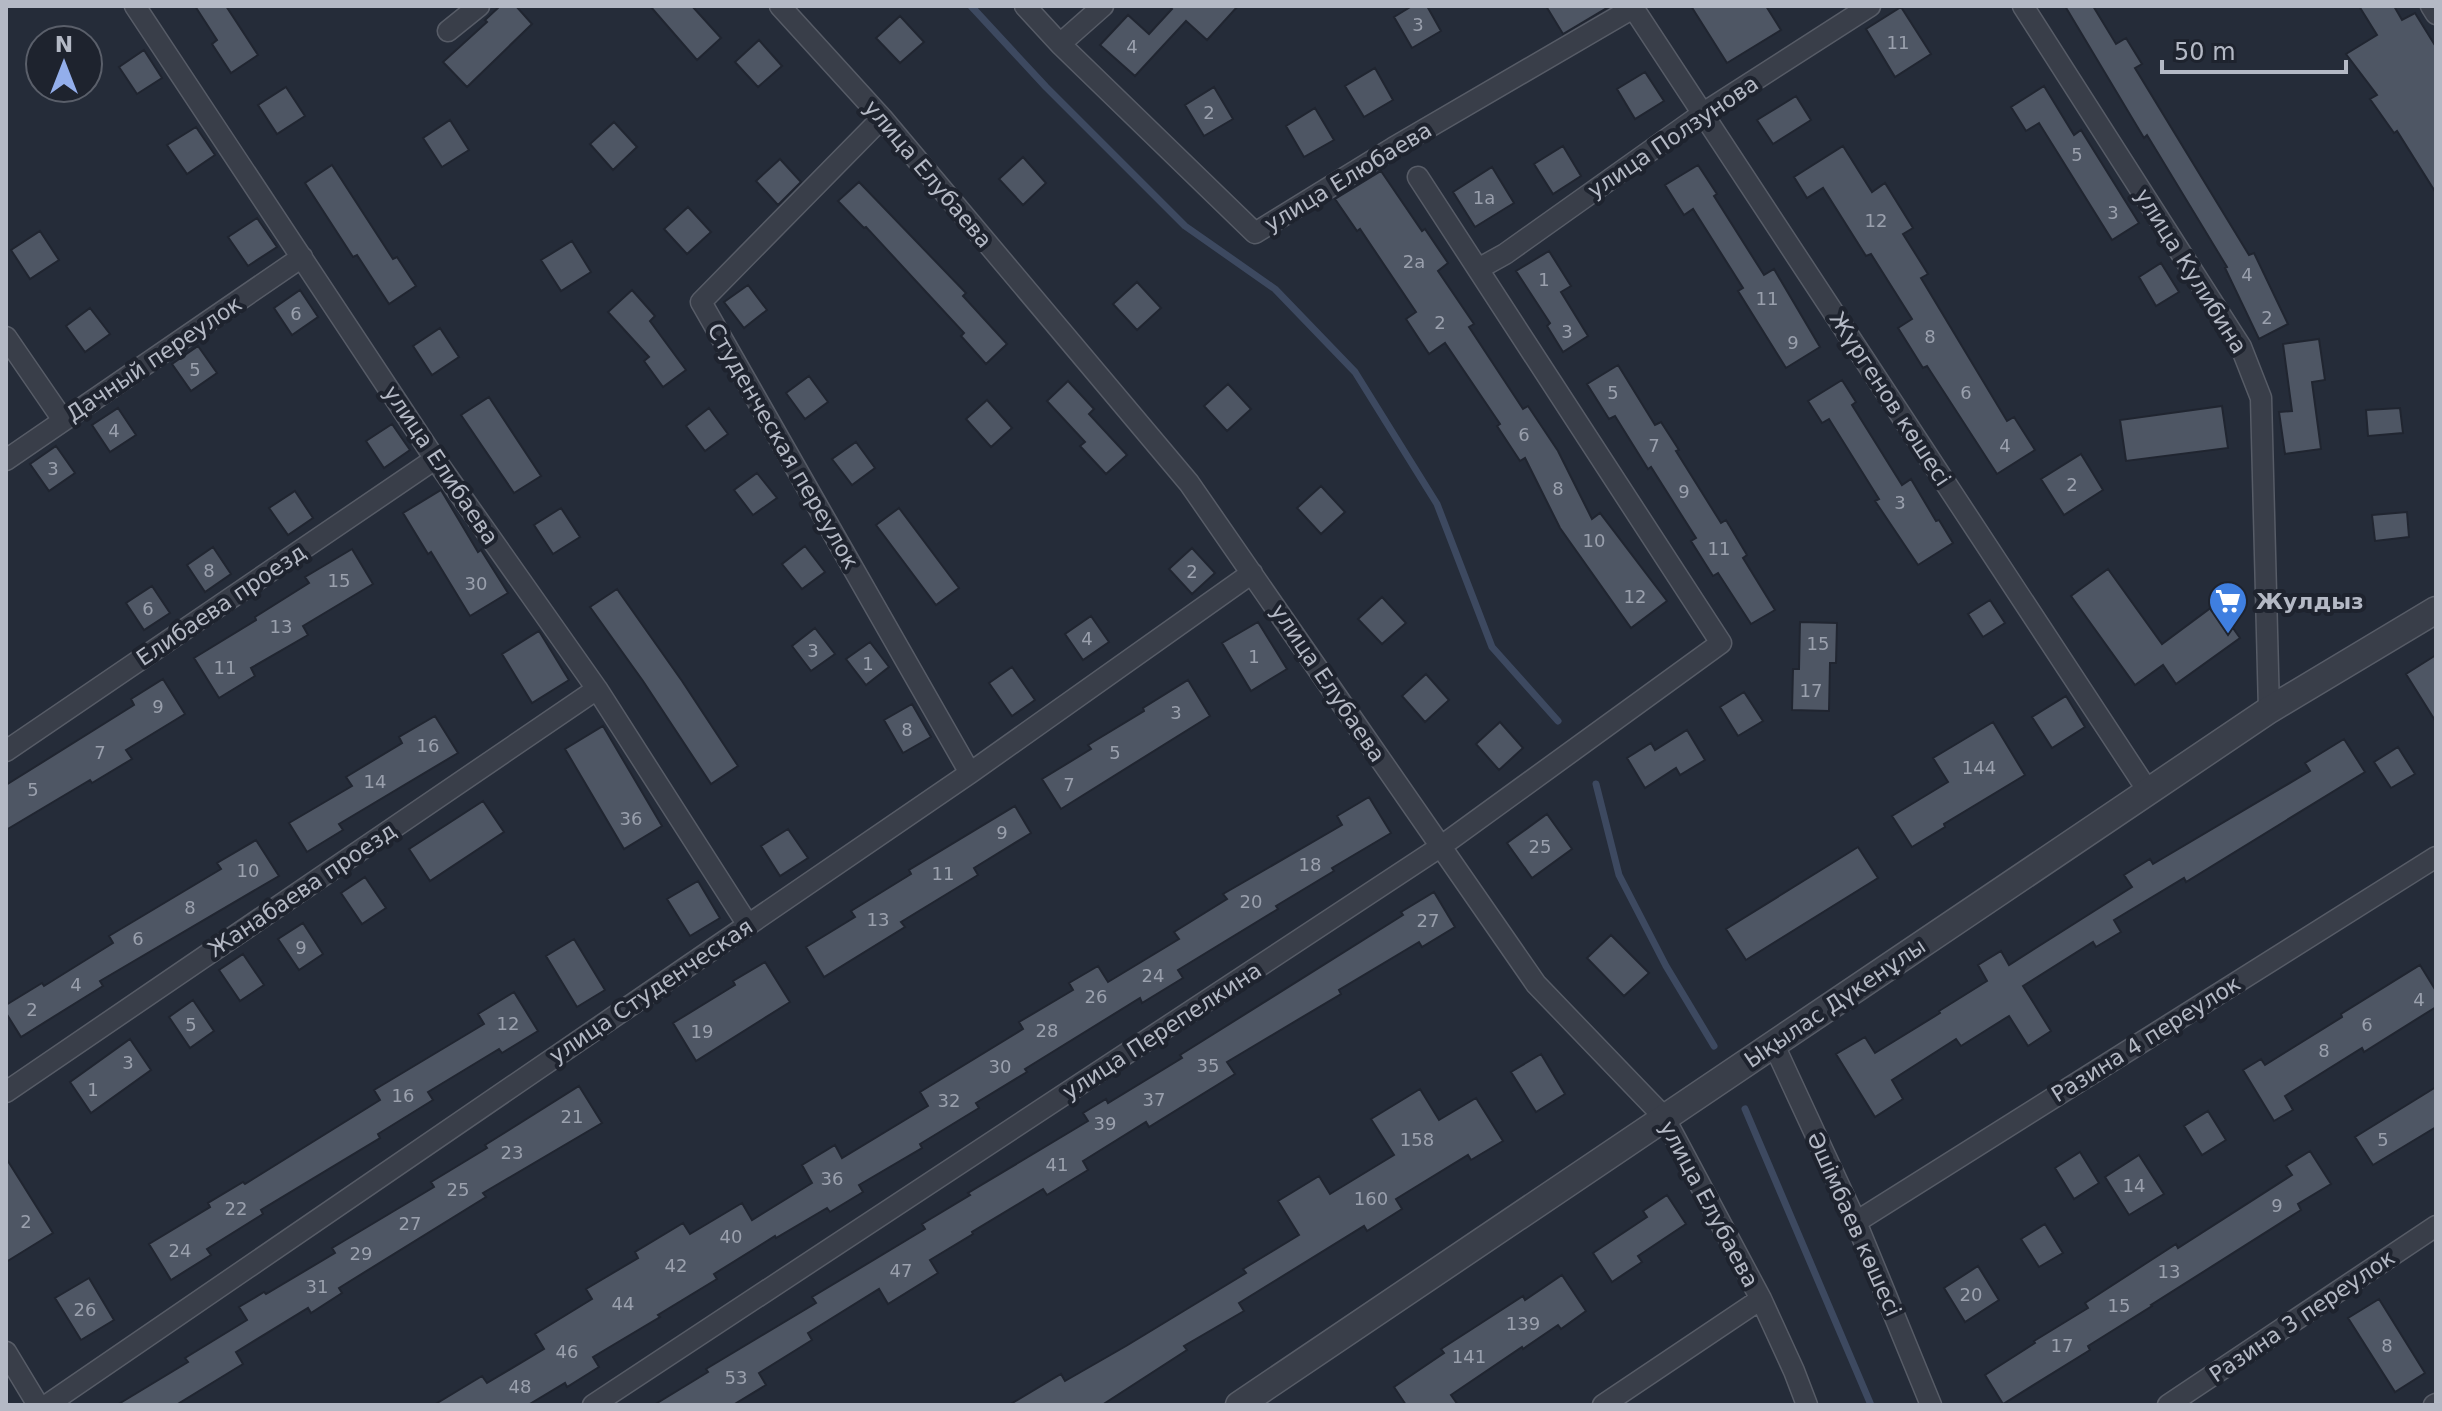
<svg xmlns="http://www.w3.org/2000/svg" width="2442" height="1411" font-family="'DejaVu Sans',sans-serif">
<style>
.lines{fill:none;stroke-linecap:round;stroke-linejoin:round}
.stream{stroke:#3d4960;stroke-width:7}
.building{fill:#4e5664;stroke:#202530;stroke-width:2}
.minor-casing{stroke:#575c67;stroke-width:23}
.tertiary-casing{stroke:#575c67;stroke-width:29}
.minor{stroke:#393e49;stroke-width:20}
.tertiary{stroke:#393e49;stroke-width:26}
.labels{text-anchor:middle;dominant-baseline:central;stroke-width:8;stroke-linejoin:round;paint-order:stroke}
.number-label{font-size:18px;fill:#9aa0ad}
.street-label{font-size:22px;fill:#b4b9c5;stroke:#1e232e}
.poi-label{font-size:22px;font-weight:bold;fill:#b4b9c5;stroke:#1e232e;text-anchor:start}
</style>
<rect width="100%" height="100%" fill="#252c39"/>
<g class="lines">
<path class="stream" d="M971,6l75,81 139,139 90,63 80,83 82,132 55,143 66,74
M1596,784l23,91 47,91 48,80
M1745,1109l126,296"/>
</g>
<path class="building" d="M195,6h31l32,49 -27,18 -19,-29 5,-4z
M500,6h16l16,18 -65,63 -24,-25 44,-40 -2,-2z
M650,6h42l29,32 -24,22z
M1169,6h69l-31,34 -21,-19 -51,55 -35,-31 28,-30 21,19 23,-25z
M1412,6h15l14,25 -29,17 -18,-31z
M1546,6h64l-47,28z
M1691,6h75l15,24 -54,33z
M2065,6h28l23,38 10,-6 16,26 -7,4 114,187 5,-2 34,71 -29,15 -34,-71 2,-1 -80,-132 -3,3z
M2359,6h35l8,14 13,-7 21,34v146l-39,-62 -3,2 -24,-34 7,-4 -31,-41 31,-19z
M1901,7l30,47 -36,23 -29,-48z
M900,16l24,26 -24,21 -24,-25z
M759,40l23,26 -24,21 -23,-25z
M144,50l18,28 -25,16 -18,-27z
M1375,68l18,32 -29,17 -19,-31z
M1645,72l19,29 -29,18 -18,-30z
M2044,86l30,49 7,-5 58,93 -27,17 -73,-117 -13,8 -15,-24z
M286,87l19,29 -28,18 -19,-29z
M1214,87l19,32 -29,17 -19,-31z
M1796,96l15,24 -38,24 -16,-24z
M1315,108l19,32 -30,17 -18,-31z
M450,120l19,30 -27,17 -19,-29z
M614,122l23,25 -24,23 -23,-26z
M196,127l19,28 -28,19 -20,-29z
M1563,146l18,30 -28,18 -19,-30z
M1843,146l29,46 13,-9 28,45 -10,6 25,40 -7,4 86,143 7,-4 21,33 -38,24 -70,-108 -4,2 -25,-40 14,-9 -41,-65 -5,2 -43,-68 -16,10 -13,-21z
M1023,157l23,26 -23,22 -24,-26z
M780,159l21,23 -23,23 -22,-24z
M332,165l61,94 4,-2 19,29 -27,18 -32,-49 -4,2 -48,-74z
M1698,165l19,29 -3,2 50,79 10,-6 46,78 -34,21 -48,-77 5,-3 -50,-79 -9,6 -19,-30z
M1492,167l22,36 -39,24 -22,-35z
M1381,171l41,60 3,-2 23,34 -10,8 36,53 -5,3 54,82 5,-3 30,45 34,68 8,-6 67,88 -36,27 -71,-100 -35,-70 -5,3 -23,-35 3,-2 -55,-81 -16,11 -23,-35 10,-7 -56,-83 -3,2 -22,-32z
M859,182l107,111 -3,3 44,48 -21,20 -25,-28 3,-3 -98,-106 -2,1 -26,-27z
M688,207l23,25 -24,22 -23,-25z
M257,218l20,29 -29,19 -20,-29z
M40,231l19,29 -29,19 -19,-29z
M572,241l19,31 -30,19 -20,-31z
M1549,251l22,35 -10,6 27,44 -25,16 -16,-26 3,-3 -34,-52z
M2161,263l18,29 -23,14 -17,-29z
M1137,282l24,26 -24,22 -24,-26z
M748,285l19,25 -23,18 -20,-26z
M300,290l18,27 -26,18 -18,-27z
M632,290l23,26 -5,5 36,49 -23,17 -19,-26 5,-4 -41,-45z
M90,308l20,26 -25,18 -19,-26z
M440,328l19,29 -27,18 -19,-29z
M2319,339l6,41 -13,2 9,67 -36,5 -6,-42 13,-1 -9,-67z
M198,346l19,27 -26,18 -19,-27z
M1618,365l37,60 6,-3 18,28 -3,1 45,72 5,-3 21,35 -4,3 32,52 -24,14 -33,-51 -5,3 -22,-35 5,-3 -45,-71 -3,2 -33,-53 -6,3 -22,-35z
M809,376l19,26 -23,17 -19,-26z
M1842,380l14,22 -4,3 50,80 9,-6 25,42 3,-1 14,23 -35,22 -43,-64 4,-2 -50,-80 -7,4 -14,-22z
M1068,381l26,28 -5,5 38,41 -21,19 -26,-28 5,-4 -38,-41z
M1228,384l23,25 -24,22 -23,-25z
M489,397l52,79 -27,17 -53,-78z
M987,400l25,28 -21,19 -25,-28z
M2222,406l6,42 -102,13 -6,-41z
M118,408l18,27 -26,17 -18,-27z
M709,408l19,26 -23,17 -19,-25z
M2400,408l3,25 -35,3 -2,-26z
M392,424l18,26 -26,18 -18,-27z
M856,442l19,26 -23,17 -20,-26z
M56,446l19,27 -26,18 -19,-27z
M2081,454l22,36 -39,25 -23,-36z
M757,473l20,25 -24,17 -19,-25z
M1321,486l24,26 -24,22 -24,-26z
M441,490l37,62 3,-2 27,43 -38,23 -39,-64 -3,2 -25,-41z
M295,491l18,27 -25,17 -19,-27z
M561,508l19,29 -27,17 -19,-29z
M899,508l60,80 -23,17 -60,-80z
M2407,512l2,25 -34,4 -3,-26z
M805,546l20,26 -23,17 -20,-25z
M213,547l18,27 -26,18 -18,-27z
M1192,548l23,25 -23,21 -23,-25z
M352,549l21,35 -70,42 5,9 -57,33 4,8 -36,22 -25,-40 62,-38 -1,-3 54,-34 -4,-6z
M2108,569l54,75 54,-40 24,34 -64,46 -13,-19 -28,20 -64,-89z
M152,586l18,27 -26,17 -18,-27z
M617,589l65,92 56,85 -27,18 -68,-103 -53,-74z
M1382,597l24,26 -24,21 -24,-25z
M1990,600l15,23 -22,14 -15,-23z
M1091,616l18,26 -26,18 -18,-26z
M1258,622l29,47 -36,22 -29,-48z
M1800,622l37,1 -1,40h-6l-1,48 -37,-1 1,-41h6z
M815,628l20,26 -24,17 -19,-25z
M539,631l30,49 -37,23 -30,-49z
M870,642l19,25 -23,18 -20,-26z
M2436,655v67l-30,-48z
M1012,667l23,33 -23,16 -23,-33z
M1426,674l23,26 -24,22 -23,-26z
M163,679l22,35 -59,36 6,9 -40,24 -2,-3 -84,50v-45l128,-80 -3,-6z
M1188,680l22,36 -149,93 -19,-30 49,-30 -3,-4 56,-34 -1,-3z
M1744,692l19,29 -25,15 -18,-29z
M2066,696l19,31 -33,21 -20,-31z
M912,704l19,33 -28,16 -19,-33z
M435,716l23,37 -119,71 4,6 -36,22 -18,-29 63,-37 -6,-9 56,-34 -3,-6z
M1500,722l23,26 -24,22 -23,-26z
M1993,722l32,53 -81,49 1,3 -33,20 -20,-31 56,-34 -15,-24z
M603,726l59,100 -38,23 -59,-100z
M1687,730l18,30 -25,15 -4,-7 -31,20 -18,-30 24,-15 4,7z
M2344,739l21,33 -179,110 -2,-4 -70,42 7,12 -25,15 -3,-5 -70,44 28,45 -23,15 -19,-30 -48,30 -5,-7 -64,41 11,19 -28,18 -39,-63 29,-17 10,16 65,-40 -1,-2 48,-30 -9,-16 23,-14 8,14 123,-78 -8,-12 26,-16 3,5 157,-93 -5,-8z
M2398,747l17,27 -24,14 -17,-26z
M1369,797l22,36 -59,35 2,3 -58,35 2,3 -100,61 5,8 -41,25 -2,-5 -115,71 2,3 -51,31 3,5 -59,36 2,4 -63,37 4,7 -33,20 -3,-4 -51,30 -1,-2 -61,38 3,5 -59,36 2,2 -67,40 6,10 -32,20 -2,-4 -37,22h-94l48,-29 5,7 57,-34 -9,-15 57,-35 -6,-10 52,-31 -3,-6 48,-29 7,11 52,-31 10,17 60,-37 -10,-18 33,-20 7,13 86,-52 -8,-14 103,-63 -4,-7 54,-32 -4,-7 29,-17 10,16 71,-43 -5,-7 53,-33 -4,-5 119,-69 -5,-9z
M483,801l21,31 -74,49 -21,-32z
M1015,806l16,27 -57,35 4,7 -77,47 4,5 -81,50 -18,-30 49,-30 -4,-6 60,-37 -2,-4z
M1547,814l25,35 -40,29 -25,-35z
M788,829l20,29 -28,18 -19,-30z
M256,840l23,36 -179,105 3,5 -82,51 -15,-24v-8l36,-22 2,3 69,-43 -4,-7 112,-67 -4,-6z
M1858,847l20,31 -132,82 -20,-31z
M365,877l21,31 -24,16 -21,-31z
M698,881l22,37 -30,18 -23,-37z
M1434,892l21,35 -33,20 -3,-5 -80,48 2,4 -114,68 8,12 -86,53 -3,-5 -63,39 5,9 -41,25 -4,-6 -71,43 1,2 -43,26 8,13 -50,31 -9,-15 -71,44 4,7 -53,33 7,12 -33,20h-79l54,-33 -2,-3 110,-66 -4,-6 113,-68 -3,-5 48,-29 -2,-2 120,-72 -5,-8 23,-14 2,4 74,-45 -2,-3 223,-140 -2,-3z
M303,923l20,31 -24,16 -21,-31z
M1611,935l38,38 -25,23 -37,-38z
M574,939l31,51 -28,17 -31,-51z
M243,954l21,31 -24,16 -21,-31z
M765,962l25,40 -94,59 -23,-38 62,-38 -2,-4z
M2420,965l16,26v16l-72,45 -2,-4 -77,48 8,14 -19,11 -31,-51 18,-11 4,6 77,-48 -1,-3z
M514,992l24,39 -36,22 -3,-4 -71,43 5,8 -55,34 2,4 -119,72 2,4 -56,35 4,6 -40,25 -22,-36 61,-37 -2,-4 35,-21 2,2 135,-84 -6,-10 110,-66 -6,-10z
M193,1000l21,31 -24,17 -21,-31z
M130,1039l21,31 -60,43 -21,-31z
M1541,1054l24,40 -29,18 -25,-40z
M579,1086l23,37 -119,70 3,4 -147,91 3,5 -31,20 -3,-5 -72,44 7,12 -67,41h-59l71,-43 -3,-4 62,-38 -8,-13 25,-15 2,2 69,-41 -3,-5 102,-61 -3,-5 56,-34 -2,-3z
M2436,1087v40l-63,38 -18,-28z
M1420,1089l19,31 37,-22 27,43 -32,19 -3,-5 -72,44 6,10 -35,22 -3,-5 -125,77 5,8 -60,35 3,4 -85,55h-93l52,-31 4,7 61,-35 120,-73 -3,-4 56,-34 -21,-34 41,-25 11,18 64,-39 -23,-36z
M2208,1111l18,29 -24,15 -18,-29z
M2310,1151l21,33 -33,20 3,6 -150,95 1,1 -64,40 2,4 -87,54 -18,-29 50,-32 -1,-2 54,-33 -3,-5 57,-37 34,-22 2,4 114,-73 -6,-9z
M2080,1152l19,31 -25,16 -19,-31z
M2139,1155l25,39 -35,21 -24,-38z
M6,1158l47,75 -47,29z
M1667,1195l19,29 -48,32 4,6 -30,20 -19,-29 54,-36 -4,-6z
M2045,1224l18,29 -24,14 -18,-28z
M1978,1266l21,34 -34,22 -21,-34z
M1562,1275l24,36 -25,18 -3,-4 -35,24 -1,-2 -71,48 7,10h-52l-12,-18 50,-34 -3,-4 31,-20 51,-33 2,4z
M89,1278l25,42 -33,20 -26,-42z
M2379,1299l46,74 -30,19 -47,-74z"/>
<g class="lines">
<defs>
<path id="minor" d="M135,6l300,453 162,230 151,236
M780,6l102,112 307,365 347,501 128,133 97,182 33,72 13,34
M1025,6l35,38 195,189 138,-85 240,-140
M1632,6l516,785
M2023,6l218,341 20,51 8,312
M2431,6l5,8
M448,31l31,-25
M1060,44l43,-38
M882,118l-181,184 269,471
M1478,269l27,-15 197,-140 168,-108
M6,337l57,83
M6,460l296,-203
M6,751l429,-292
M1774,1045l82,177 75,183
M6,1092l591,-403
M1856,1222l580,-365
M6,1352l32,53
M47,1405l923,-632 282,-200
M593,1405l847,-558 281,-204 -303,-466
M1603,1405l158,-106
M2168,1405l268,-179
M2434,1405l2,-1"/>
<path id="tertiary" d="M1239,1405l1030,-695 167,-100"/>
</defs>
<use href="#minor" class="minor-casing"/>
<use href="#tertiary" class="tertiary-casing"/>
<use href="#minor" class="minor"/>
<use href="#tertiary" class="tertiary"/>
</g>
<defs>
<symbol id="supermarket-pin" viewBox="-11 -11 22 30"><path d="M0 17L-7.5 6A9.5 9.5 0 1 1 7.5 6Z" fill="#3f7fe0" stroke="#1e232e"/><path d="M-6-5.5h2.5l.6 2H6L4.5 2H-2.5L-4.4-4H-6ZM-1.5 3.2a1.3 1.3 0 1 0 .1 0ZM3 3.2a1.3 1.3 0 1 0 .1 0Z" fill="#fff"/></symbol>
</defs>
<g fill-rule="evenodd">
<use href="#supermarket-pin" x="2206" y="579" width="44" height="60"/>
</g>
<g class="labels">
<g class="number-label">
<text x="1418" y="24">3</text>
<text x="1898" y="42">11</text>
<text x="1132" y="46">4</text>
<text x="1209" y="112">2</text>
<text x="2077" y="154">5</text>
<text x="1484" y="197">1а</text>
<text x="2113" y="212">3</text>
<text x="1876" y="220">12</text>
<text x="1414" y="261">2а</text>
<text x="2247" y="274">4</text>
<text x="1544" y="279">1</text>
<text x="1767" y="298">11</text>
<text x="296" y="313">6</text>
<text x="2267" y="317">2</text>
<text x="1440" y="322">2</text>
<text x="1567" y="331">3</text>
<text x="1930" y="336">8</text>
<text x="1793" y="342">9</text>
<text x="195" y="369">5</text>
<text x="1613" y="392">5</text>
<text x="1966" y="392">6</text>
<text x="114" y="430">4</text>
<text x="1524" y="434">6</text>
<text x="1654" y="445">7</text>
<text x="2005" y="445">4</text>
<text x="53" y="468">3</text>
<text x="2072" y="484">2</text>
<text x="1558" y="488">8</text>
<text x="1684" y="491">9</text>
<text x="1900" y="502">3</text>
<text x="1594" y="540">10</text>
<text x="1719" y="548">11</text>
<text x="209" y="570">8</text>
<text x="1192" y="571">2</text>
<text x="339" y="580">15</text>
<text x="476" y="583">30</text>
<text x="1635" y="596">12</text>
<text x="148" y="608">6</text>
<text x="281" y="626">13</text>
<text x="1087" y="638">4</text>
<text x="1818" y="643">15</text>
<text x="813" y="650">3</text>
<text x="1254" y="656">1</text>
<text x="868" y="663">1</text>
<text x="225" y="667">11</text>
<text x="1811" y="690">17</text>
<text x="158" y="706">9</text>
<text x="1176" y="712">3</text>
<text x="907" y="729">8</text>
<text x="428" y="745">16</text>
<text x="100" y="752">7</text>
<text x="1115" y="752">5</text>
<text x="1979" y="767">144</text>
<text x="375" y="781">14</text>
<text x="1069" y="784">7</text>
<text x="33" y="789">5</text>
<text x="631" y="818">36</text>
<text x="1002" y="832">9</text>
<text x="1540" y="846">25</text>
<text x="1310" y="864">18</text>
<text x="248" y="870">10</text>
<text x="943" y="873">11</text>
<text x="1251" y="901">20</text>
<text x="190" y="907">8</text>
<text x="878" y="919">13</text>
<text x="1428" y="920">27</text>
<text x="138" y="938">6</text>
<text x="301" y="947">9</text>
<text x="1153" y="975">24</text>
<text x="76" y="984">4</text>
<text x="1096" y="996">26</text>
<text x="2419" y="999">4</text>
<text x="32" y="1009">2</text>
<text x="508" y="1023">12</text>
<text x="191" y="1024">5</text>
<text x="2367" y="1024">6</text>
<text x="1047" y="1030">28</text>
<text x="702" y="1031">19</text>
<text x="2324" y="1050">8</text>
<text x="128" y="1062">3</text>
<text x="1208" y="1065">35</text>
<text x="1000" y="1066">30</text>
<text x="93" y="1089">1</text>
<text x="403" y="1095">16</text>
<text x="1154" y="1099">37</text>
<text x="949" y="1100">32</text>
<text x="572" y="1116">21</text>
<text x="1105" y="1123">39</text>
<text x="1417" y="1139">158</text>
<text x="2383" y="1139">5</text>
<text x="512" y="1152">23</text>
<text x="1057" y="1164">41</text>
<text x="832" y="1178">36</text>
<text x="2134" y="1185">14</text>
<text x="458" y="1189">25</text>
<text x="1371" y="1198">160</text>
<text x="2277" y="1205">9</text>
<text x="236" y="1208">22</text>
<text x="26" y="1221">2</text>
<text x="410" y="1223">27</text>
<text x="731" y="1236">40</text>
<text x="180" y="1250">24</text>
<text x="361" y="1253">29</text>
<text x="676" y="1265">42</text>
<text x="901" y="1270">47</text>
<text x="2169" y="1271">13</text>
<text x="317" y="1286">31</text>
<text x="1971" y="1294">20</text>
<text x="623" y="1303">44</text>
<text x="2119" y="1305">15</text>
<text x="85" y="1309">26</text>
<text x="1523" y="1323">139</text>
<text x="2062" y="1345">17</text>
<text x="2387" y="1345">8</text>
<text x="567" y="1351">46</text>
<text x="1469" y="1356">141</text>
<text x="736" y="1377">53</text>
<text x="520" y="1386">48</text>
</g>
<g class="street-label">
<text transform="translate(1673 137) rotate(-34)">улица Ползунова</text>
<text transform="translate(928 174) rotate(50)">улица Елубаева</text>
<text transform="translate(1348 177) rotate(-31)">улица Елюбаева</text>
<text transform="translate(2191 271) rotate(58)">улица Кулибина</text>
<text transform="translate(154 359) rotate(-34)">Дачный переулок</text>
<text transform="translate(1890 399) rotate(57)">Жүргенов көшесі</text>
<text transform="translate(783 446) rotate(60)">Студенческая переулок</text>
<text transform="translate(441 465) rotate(56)">улица Елибаева</text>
<text transform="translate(221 605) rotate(-34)">Елибаева проезд</text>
<text transform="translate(1328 683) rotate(56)">улица Елубаева</text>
<text transform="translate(302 890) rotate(-34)">Жанабаева проезд</text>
<text transform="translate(651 991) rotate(-34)">улица Студенческая</text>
<text transform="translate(1835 1003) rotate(-34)">Ықылас Дүкенұлы</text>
<text transform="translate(1162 1031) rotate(-33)">улица Перепелкина</text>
<text transform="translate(2146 1039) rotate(-32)">Разина 4 переулок</text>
<text transform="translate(1709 1204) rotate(62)">улица Елубаева</text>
<text transform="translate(1854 1224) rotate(66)">Әшімбаев көшесі</text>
<text transform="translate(2302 1316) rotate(-34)">Разина 3 переулок</text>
</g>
<g class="poi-label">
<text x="2256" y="601">Жулдыз</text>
</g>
</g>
<rect width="2442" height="1411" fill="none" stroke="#b4b9c5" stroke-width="16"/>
<g transform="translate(64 64)"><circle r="38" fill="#1e232e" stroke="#5a5f6a" stroke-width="2"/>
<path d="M0-6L14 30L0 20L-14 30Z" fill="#93aeeb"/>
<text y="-12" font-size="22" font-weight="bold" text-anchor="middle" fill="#b4b9c5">N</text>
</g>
<path d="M2162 60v12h184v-12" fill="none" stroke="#b4b9c5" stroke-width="4"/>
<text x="2174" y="60" font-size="24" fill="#b4b9c5" stroke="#1e232e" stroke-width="6" paint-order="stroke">50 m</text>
</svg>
